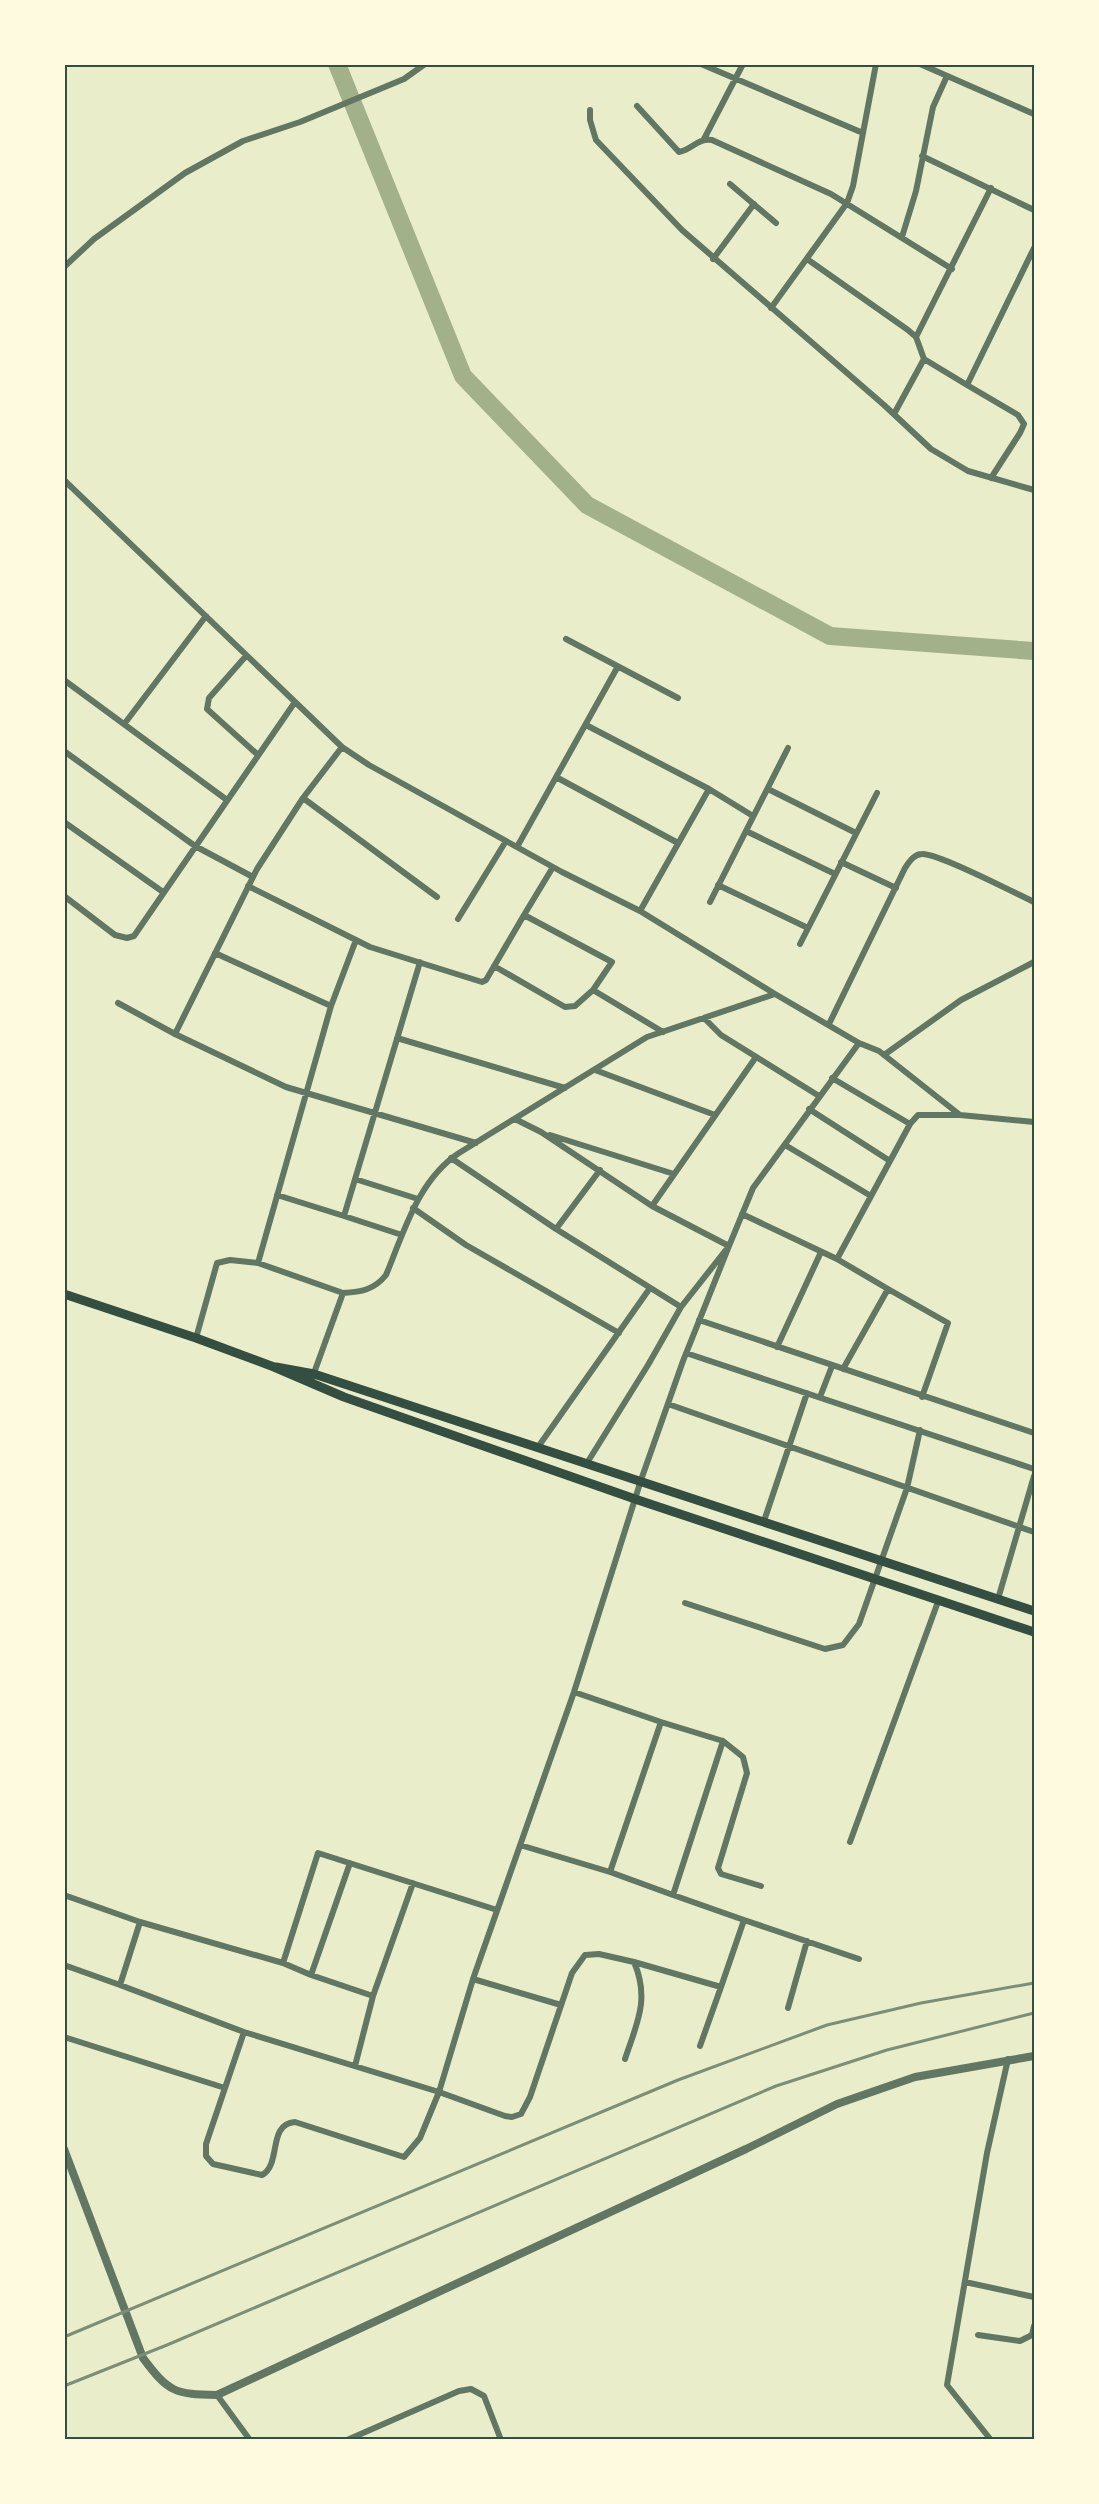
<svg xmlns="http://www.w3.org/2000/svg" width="1099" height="2504" font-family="Arial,sans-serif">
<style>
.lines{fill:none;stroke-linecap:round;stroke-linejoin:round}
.river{stroke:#a3b18a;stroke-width:18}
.minor{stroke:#617663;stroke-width:6}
.tertiary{stroke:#617663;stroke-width:8}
.primary{stroke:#344e41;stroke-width:9}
.rail{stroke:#7c8e77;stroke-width:3}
.neatline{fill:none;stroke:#344e41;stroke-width:2}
</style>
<rect width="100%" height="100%" fill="#e9edc9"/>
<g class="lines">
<path class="river" d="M337,64l126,312 124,129 243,131 204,15"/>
<path class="minor" d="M701,64l162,69
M920,64l114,50
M637,106l42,46c13,-2 18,-14 33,-12l119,54 121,75
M590,110v10l6,20 86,90 202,175 47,44 37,22 66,19
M704,139l39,-75
M922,156l112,54
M730,184l46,39
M902,237l14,-46 17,-84 14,-31
M713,259l41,-55
M807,259l101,71 8,7 8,22
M64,267l30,-28 91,-66 58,-32 57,-19 104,-43 21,-15
M771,308l76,-105 6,-17 23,-122
M916,337l75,-149
M967,385l51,30 6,9 -4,9 -29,45
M894,414l30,-55 43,26 67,-137
M64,480l278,267 27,18 193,107 78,39 135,83
M566,639l112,59
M246,656l-37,42 -2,11 51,46
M64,680l163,120
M125,723l81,-107
M586,725l123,64 44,27
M342,747l-39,51 -46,71 -82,165 111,53 190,56
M64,751l131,95 58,31
M556,777l122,66
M768,789l88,44
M303,798l134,99
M64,822l99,70
M746,831l89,43
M517,847l100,-179
M841,862l55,26
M553,867l-29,48 88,47 -19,28 70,42
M718,885l90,43
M248,886l122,61 112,35 4,-2 38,-65
M64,896l51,39 12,3 7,-2 161,-234
M710,902l78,-154
M640,911l69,-122
M458,919l48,-78
M800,944l77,-151
M215,953l116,53
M494,966l71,41 10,-1 18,-16
M118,1003l57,31
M704,1018l17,17 98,61
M829,1024l76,-156c4,-6 9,-14 17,-14 16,-1 93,39 112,48
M397,1038l168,50
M884,1055l77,-55 73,-38
M595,1070l120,45
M832,1078l78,46
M809,1109l81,52
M515,1119l26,13 111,74 77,40 -48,61 -33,58 -61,98
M550,1135l124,39
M785,1145l86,51
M451,1158l105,71 44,-59
M355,1179l63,20
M277,1195l67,21 76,-254
M652,1206l104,-149
M413,1208l53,37 153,88
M742,1214l95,45 73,-135 8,-9h42
M344,1216l58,19
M556,1229l125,78
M837,1259l51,30
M258,1263l85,30
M699,1320l335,113
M196,1338l21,-75 13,-3 28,3 73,-257 25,-66
M777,1347l44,-95
M686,1353l348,116
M843,1369l45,-80 60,34 -26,74
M310,1384l33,-91c18,-1 31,-3 43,-18 18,-43 32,-95 73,-122l188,-116 128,-43 84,49
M820,1397l12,-31
M668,1404l366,128
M538,1447l112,-159
M764,1521l43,-128
M998,1599l36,-123
M685,1603l140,46 18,-4 16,-21 48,-136 13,-58
M723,1741l20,16 4,16 -29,95 3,6 40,12
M850,1842l89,-243
M520,1845l90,27 51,-150 -87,-30
M350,1863l-39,112 -28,-12 35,-110 179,57
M610,1872l63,23 50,-154 -62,-19
M64,1895l76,27
M744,1920l115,39
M634,1962l87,25 23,-67 -71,-25
M64,1965l56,20 20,-63 143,41
M311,1975l62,21 40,-113
M473,1979l101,-287 67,-212 42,-119 46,-115 24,-58 106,-145 20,8 81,64 74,7
M120,1985l124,47
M561,2005l-88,-26 -34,113 -195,-60 -38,112v12l7,8 49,11c20,-11 5,-51 33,-53l109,35 16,-19 19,-46 66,24 7,1 9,-3 9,-17 42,-124 13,-18 14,-1 35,8c16,37 3,61 -9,97
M788,2008l19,-67
M64,2037l161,51
M700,2046l21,-59
M355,2066l18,-70
M965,2282l69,15
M978,2335l42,6 12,-6 2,-9
M217,2395l33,45
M347,2440l112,-49 12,-2 13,7 17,44
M991,2440l-44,-55 40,-232 21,-94"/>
<path class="tertiary" d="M64,2149l79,209c26,35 32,36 74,37l529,-246 91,-45 78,-27 119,-21"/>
<path class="primary" d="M64,1294l132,44 78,29 70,30 291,102 399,133
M276,1367l38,7 720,237"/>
<path class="rail" d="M64,2337l614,-257 149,-55 94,-22 113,-20
M64,2386l103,-41 609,-259 111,-36 147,-37"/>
</g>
<rect width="1099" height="2504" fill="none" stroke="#fefae0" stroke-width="132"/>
<rect x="66" y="66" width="967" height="2372" class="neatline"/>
</svg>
